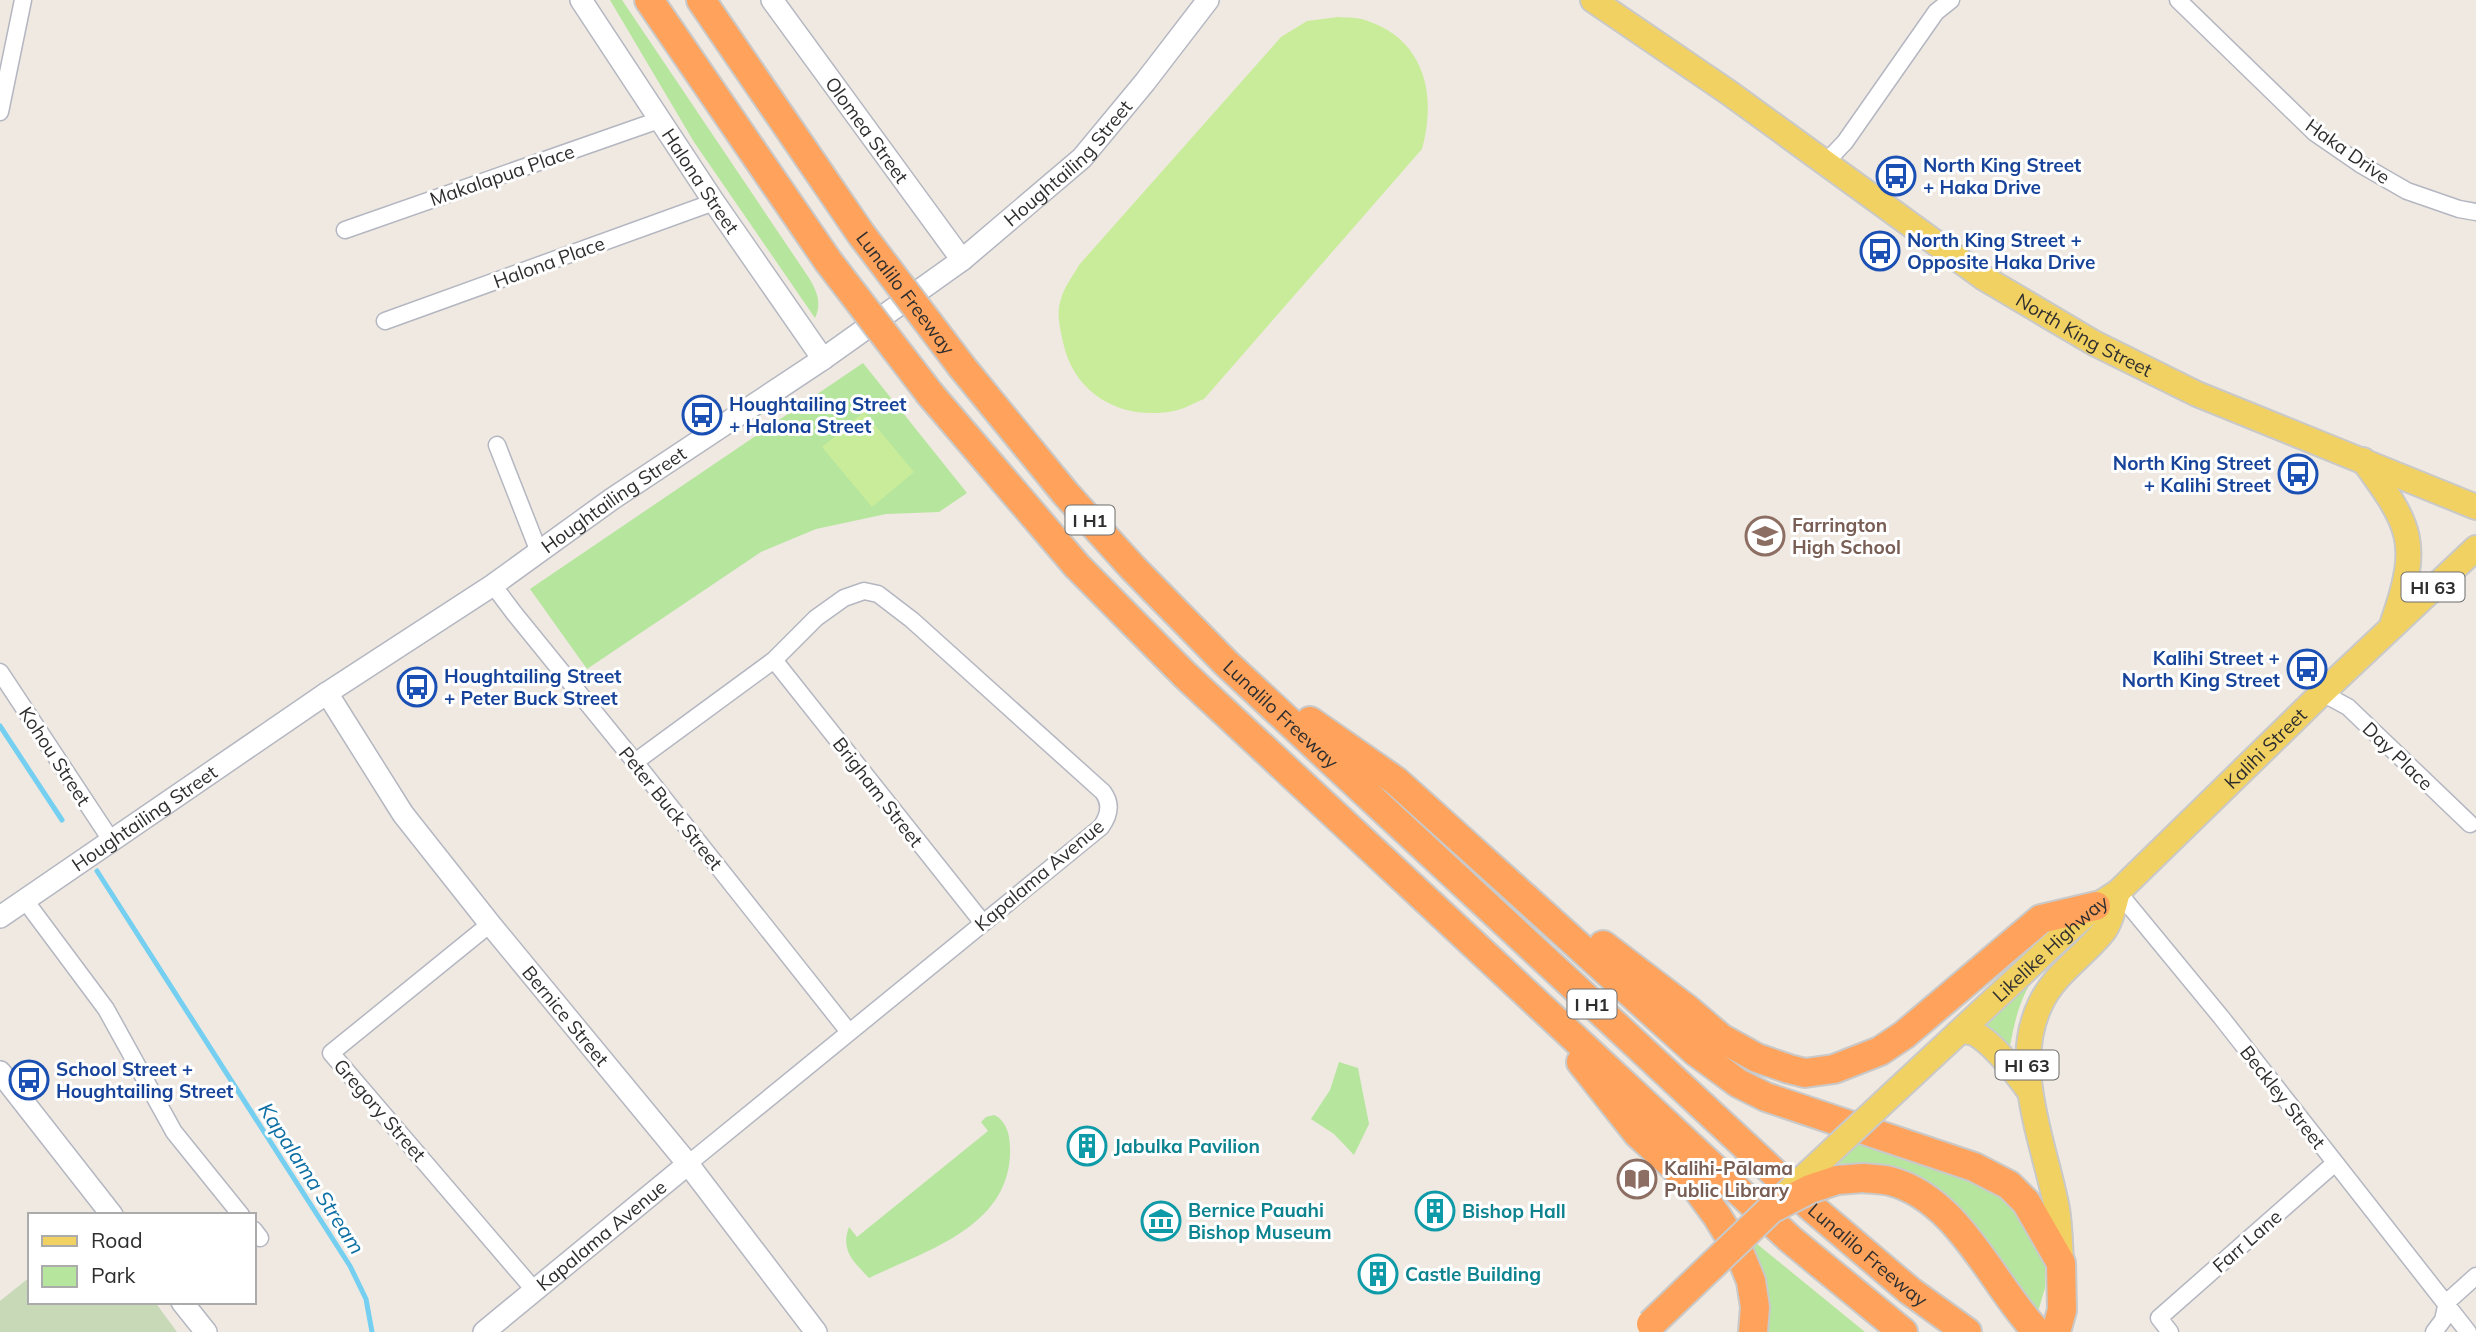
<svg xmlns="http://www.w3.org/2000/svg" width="2476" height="1332" font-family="Mulish,sans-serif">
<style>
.green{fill:#b6e59e}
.cemetery{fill:#c8d9b8}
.pitch{fill:#c9ec9a}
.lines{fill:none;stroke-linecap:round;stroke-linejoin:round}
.stream{stroke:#75cff0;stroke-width:5}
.street-casing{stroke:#b4b7c1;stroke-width:19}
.secondary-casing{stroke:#b4b7c1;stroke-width:24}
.primary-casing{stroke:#c9c9c9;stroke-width:28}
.highway-casing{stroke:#c9c9c9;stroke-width:32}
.street{stroke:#fff;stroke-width:16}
.secondary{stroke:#fff;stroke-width:21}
.primary{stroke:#f2d163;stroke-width:24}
.highway{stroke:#ffa35c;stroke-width:28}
.primary-bridge-casing{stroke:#c9c9c9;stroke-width:28;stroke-linecap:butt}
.highway-bridge-casing{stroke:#c9c9c9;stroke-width:32;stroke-linecap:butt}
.primary-bridge{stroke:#f2d163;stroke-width:24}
.highway-bridge{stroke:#ffa35c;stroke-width:28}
.labels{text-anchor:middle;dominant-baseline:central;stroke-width:6;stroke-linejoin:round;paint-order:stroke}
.shield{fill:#fff;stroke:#6d6d6d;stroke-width:2}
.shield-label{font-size:18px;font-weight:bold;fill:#2e2e2e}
.street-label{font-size:19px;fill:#2e2e2e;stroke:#fff}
.transit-label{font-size:19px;font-weight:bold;fill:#164399;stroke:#fff;text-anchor:start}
.education-label{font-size:19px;font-weight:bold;fill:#785e54;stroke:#fff;text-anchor:start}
.culture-label{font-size:19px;font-weight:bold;fill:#0d838f;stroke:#fff;text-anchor:start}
.water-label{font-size:21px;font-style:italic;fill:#0d6fa3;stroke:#fff}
</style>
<rect width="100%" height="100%" fill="#efe9e1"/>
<path class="green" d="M610,0h12l187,278c8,13 13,26 6,40l-121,-176z
M863,363l104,130 -28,19 -53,2 -70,15 -55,23 -174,117 -57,-80z
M2035,976c-16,23 -21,48 -26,75l-41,-32z
M1339,1062l19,6 11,56 -15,31 -20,-21 -23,-15 19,-29z
M994,1115c12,5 16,20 16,32 3,79 -83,103 -141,131 -15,-16 -29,-27 -20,-51l8,10 131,-106 -7,-9 5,-5z
M1857,1139l93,30 58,29 31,47 6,22v21l-8,27 -143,-147 -26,-5 -38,1z
M1751,1239l114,93h-115z"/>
<path class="cemetery" d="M30,1277v25h125l22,30h-177v-31z"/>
<path class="pitch" d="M1338,17c8,1 19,0 27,3 60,19 72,75 57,129l-218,250c-10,4 -20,10 -30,12 -52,10 -100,-16 -111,-69 -3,-13 -7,-30 -2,-43 3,-12 12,-23 18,-34l202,-228 26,-16z
M864,412l50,60 -42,35 -50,-60z"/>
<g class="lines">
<path class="stream" d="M0,726l62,94
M97,871l253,395 16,33 6,33"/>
<defs>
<path id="street" d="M2178,0l137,133 45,31 47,27 52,18 17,3
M0,112l23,-112
M1825,163l20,-21 91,-130 15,-12
M345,230l314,-110
M385,321l329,-119
M497,445l42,107
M493,585l21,28 121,149 214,270
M774,660l209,263
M0,672l111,168
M2322,693l26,14 122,117
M635,762l139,-102 42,-42 28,-20 20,-7 14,3 34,26 191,172c9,12 6,24 -2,35l-413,337
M2118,892l103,125 247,315
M24,899l82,110 68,123 67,83
M490,924l-159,129 204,238
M254,1230l6,8
M2170,1332l-11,-14 176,-155
M2434,1332l9,-12 4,-18 29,-26"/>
<g id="secondary">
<path id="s1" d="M581,0l133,202 109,157"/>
<path id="s2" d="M772,0l190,260"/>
<path id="s3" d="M327,693l76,121 87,110 198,240 128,168"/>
<path id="s4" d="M0,917l327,-224 166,-108 119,-86 211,-140 139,-99 120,-102 63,-76 63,-82"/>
<path d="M0,1072l112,143"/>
<path d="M182,1302l24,30"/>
<path id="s5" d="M484,1332l204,-168"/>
</g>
<g id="primary">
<path id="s6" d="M1593,0l135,92 256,186 110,65 103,51 279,113"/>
<path d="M2363,460c48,66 58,82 30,162"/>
<path d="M1958,1033c3,-1 7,-2 11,-1 17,1 51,46 61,60"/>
<path id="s7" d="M1899,1088l174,-162 23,-20 22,-14 204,-199 154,-145"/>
<path d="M2061,1263c-1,-18 -1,-36 -4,-54 -12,-64 -47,-141 -17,-204 13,-30 43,-48 63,-73 8,-10 11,-27 15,-40"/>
</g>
<g id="highway">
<path d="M649,0l179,261"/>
<path d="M701,0l160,234"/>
<path id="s8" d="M962,367l104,127 67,74 94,96 583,542 100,85 57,41"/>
<path d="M930,394l147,172 108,109 605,564 113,93"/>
<path d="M1310,721l86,60 300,271 42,31 28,14 208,70 35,18 17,17 35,61 1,47 -6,22"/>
<path d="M1603,945l84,64 34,29 36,20 32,11 16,4 29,-4 46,-18 24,-16 137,-116 55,-13"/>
<path d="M1581,1062l57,72 57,52 22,30 23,38 11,27 4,26 -2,25"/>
<path d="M1863,1178c9,1 18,1 27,3 69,18 102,103 147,151"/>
</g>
</defs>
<use href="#street" class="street-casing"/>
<use href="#secondary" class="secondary-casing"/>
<use href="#primary" class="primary-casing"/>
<use href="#highway" class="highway-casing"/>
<use href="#street" class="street"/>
<use href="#secondary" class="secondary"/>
<use href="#primary" class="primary"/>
<use href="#highway" class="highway"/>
<defs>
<path id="primary-bridge" d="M1777,1202l122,-114"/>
<g id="highway-bridge">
<path id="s9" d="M861,234l101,133"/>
<path d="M828,261l102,133"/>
<path d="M1651,1324l120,-115 39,-20 27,-9 26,-2"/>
</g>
</defs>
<use href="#primary-bridge" class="primary-bridge-casing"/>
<use href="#highway-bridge" class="highway-bridge-casing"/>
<use href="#primary-bridge" class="primary-bridge"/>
<use href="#highway-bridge" class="highway-bridge"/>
</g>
<defs>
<symbol id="bus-ring" viewBox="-11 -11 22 22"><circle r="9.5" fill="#fff" stroke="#1a4fb4" stroke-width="1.5"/><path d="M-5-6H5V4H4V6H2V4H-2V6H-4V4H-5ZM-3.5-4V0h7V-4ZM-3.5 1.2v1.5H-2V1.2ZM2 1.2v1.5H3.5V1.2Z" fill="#1a4fb4"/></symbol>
<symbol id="school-ring" viewBox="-11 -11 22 22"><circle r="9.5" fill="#fff" stroke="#8d6e63" stroke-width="1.5"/><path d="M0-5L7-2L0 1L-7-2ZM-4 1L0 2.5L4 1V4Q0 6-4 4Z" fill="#8d6e63"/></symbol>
<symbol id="building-ring" viewBox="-11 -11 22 22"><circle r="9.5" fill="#fff" stroke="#0f9aa8" stroke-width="1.5"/><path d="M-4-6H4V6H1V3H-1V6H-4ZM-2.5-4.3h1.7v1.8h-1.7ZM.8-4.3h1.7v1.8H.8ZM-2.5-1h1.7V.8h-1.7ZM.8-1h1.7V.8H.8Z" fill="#0f9aa8"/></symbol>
<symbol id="library-ring" viewBox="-11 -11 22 22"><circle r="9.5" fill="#fff" stroke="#8d6e63" stroke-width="1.5"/><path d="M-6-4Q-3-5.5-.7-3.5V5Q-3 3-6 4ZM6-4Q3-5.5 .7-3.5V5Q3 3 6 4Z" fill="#8d6e63"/></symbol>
<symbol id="museum-ring" viewBox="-11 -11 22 22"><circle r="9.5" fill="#fff" stroke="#0f9aa8" stroke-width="1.5"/><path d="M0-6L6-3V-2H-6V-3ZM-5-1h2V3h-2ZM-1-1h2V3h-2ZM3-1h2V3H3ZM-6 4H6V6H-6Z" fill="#0f9aa8"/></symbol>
</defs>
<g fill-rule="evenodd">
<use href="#bus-ring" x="1874" y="154" width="44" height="44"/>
<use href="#bus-ring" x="1858" y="229" width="44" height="44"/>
<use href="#bus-ring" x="680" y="393" width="44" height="44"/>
<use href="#bus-ring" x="2276" y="452" width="44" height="44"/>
<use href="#school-ring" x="1743" y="514" width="44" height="44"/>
<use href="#bus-ring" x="2285" y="647" width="44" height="44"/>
<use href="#bus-ring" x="395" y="665" width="44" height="44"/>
<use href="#bus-ring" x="7" y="1058" width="44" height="44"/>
<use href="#building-ring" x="1065" y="1124" width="44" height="44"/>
<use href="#library-ring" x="1615" y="1157" width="44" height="44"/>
<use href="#building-ring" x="1413" y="1189" width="44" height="44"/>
<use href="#museum-ring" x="1139" y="1199" width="44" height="44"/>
<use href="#building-ring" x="1356" y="1252" width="44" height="44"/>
</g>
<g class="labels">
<g class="shield">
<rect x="1065.5" y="505.5" width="49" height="29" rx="5"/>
<rect x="2401.5" y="572.5" width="63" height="29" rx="5"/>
<rect x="1567.5" y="989.5" width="49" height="29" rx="5"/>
<rect x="1995.5" y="1050.5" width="63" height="29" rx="5"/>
</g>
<g class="shield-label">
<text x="1090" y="520">I H1</text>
<text x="2433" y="587">HI 63</text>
<text x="1592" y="1004">I H1</text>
<text x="2027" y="1065">HI 63</text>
</g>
<g class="street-label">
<text stroke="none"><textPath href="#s2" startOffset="161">Olomea Street</textPath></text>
<text transform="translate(2348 151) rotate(35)">Haka Drive</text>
<text stroke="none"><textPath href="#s4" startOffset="1309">Houghtailing Street</textPath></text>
<text transform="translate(502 175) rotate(-19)">Makalapua Place</text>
<text stroke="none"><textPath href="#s1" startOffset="217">Halona Street</textPath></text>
<text transform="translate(549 262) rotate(-20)">Halona Place</text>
<text stroke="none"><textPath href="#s9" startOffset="74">Lunalilo Freeway</textPath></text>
<text stroke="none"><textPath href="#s6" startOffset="595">North King Street</textPath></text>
<text stroke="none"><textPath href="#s4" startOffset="742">Houghtailing Street</textPath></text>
<text stroke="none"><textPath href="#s8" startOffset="472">Lunalilo Freeway</textPath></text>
<text stroke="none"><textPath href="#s7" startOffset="500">Kalihi Street</textPath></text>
<text transform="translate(55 756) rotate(57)">Kohou Street</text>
<text transform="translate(2398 756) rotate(44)">Day Place</text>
<text transform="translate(878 792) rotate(52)">Brigham Street</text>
<text transform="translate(671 808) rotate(51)">Peter Buck Street</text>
<text stroke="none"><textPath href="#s4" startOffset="175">Houghtailing Street</textPath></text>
<text transform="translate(1039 875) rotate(-40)">Kapalama Avenue</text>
<text stroke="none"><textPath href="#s7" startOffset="206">Likelike Highway</textPath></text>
<text stroke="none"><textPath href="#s3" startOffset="402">Bernice Street</textPath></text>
<text transform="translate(2283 1097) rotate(52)">Beckley Street</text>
<text transform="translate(380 1110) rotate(49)">Gregory Street</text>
<text stroke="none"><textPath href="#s5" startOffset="152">Kapalama Avenue</textPath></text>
<text transform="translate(2247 1241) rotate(-41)">Farr Lane</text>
<text stroke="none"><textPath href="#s8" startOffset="1270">Lunalilo Freeway</textPath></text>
</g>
<g class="transit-label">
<text x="1923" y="165">North King Street<tspan x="1923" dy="22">+ Haka Drive</tspan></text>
<text x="1907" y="240">North King Street +<tspan x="1907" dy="22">Opposite Haka Drive</tspan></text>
<text x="729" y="404">Houghtailing Street<tspan x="729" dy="22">+ Halona Street</tspan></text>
<text x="2271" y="463" text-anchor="end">North King Street<tspan x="2271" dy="22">+ Kalihi Street</tspan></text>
<text x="2280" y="658" text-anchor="end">Kalihi Street +<tspan x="2280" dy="22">North King Street</tspan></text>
<text x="444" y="676">Houghtailing Street<tspan x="444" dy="22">+ Peter Buck Street</tspan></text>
<text x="56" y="1069">School Street +<tspan x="56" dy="22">Houghtailing Street</tspan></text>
</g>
<g class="education-label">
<text x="1792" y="525">Farrington<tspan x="1792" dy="22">High School</tspan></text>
<text x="1664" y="1168">Kalihi-Pālama<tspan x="1664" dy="22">Public Library</tspan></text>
</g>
<g class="culture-label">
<text x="1114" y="1146">Jabulka Pavilion</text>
<text x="1188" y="1210">Bernice Pauahi<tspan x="1188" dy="22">Bishop Museum</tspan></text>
<text x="1462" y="1211">Bishop Hall</text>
<text x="1405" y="1274">Castle Building</text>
</g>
<g class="water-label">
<text transform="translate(312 1178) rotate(57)">Kapalama Stream</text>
</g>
</g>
<rect x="28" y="1213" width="228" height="91" fill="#ffffff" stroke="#ababab" stroke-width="2"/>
<rect x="42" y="1236" width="35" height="10" fill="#f2d163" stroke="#ababab" stroke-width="2"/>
<text x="91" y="1248" font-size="21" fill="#2e2e2e">Road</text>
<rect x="42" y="1266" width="35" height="21" fill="#b6e59e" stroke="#ababab" stroke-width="2"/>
<text x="91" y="1283" font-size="21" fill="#2e2e2e">Park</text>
</svg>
